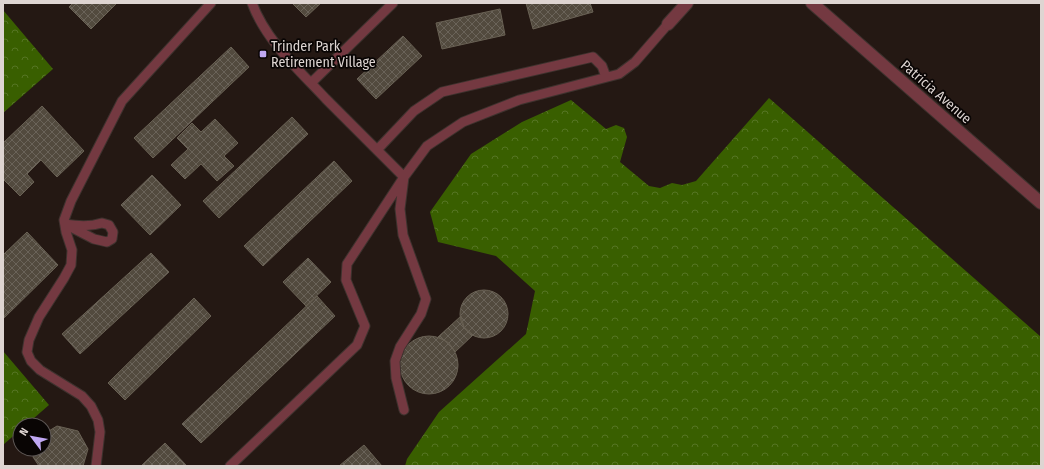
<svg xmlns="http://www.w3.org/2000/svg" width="1044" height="469" font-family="'Fira Sans Condensed',sans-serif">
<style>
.forest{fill:url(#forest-crowns)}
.building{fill:url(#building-cross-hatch);stroke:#696154}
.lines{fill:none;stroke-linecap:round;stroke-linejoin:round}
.lane-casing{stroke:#3e322e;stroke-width:11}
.street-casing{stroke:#3e322e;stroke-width:14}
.lane{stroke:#743941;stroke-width:9}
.street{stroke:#743941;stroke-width:12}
.poi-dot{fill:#c0a8f3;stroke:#090504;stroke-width:1.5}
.labels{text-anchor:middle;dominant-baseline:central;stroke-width:3.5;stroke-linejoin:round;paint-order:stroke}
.poi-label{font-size:14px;fill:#ded5d2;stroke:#090504;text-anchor:start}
.street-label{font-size:14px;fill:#ded5d2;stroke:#090504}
</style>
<defs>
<pattern id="forest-crowns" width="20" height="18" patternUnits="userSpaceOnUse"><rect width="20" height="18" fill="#395f00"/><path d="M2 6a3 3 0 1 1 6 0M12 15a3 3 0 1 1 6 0" fill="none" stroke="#557524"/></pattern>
<pattern id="building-cross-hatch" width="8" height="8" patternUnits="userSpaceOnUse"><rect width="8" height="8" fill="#524a3e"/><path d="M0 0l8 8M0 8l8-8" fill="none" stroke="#6a6359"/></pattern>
</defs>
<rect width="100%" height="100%" fill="#241813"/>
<path class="forest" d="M3,10l50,59 -50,44z
M769,98l272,239v129h-636l2,-7 32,-47 87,-78 9,-43 -39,-35 -58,-14 -8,-30 41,-58 51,-32 49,-22 35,29 10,-4 8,3 3,9 -7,25 29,24 11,2 12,-5 10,2 14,-4z
M3,351l46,54 -23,20h-6v5l-17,15z"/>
<path class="building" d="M73,3h44l-26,26 -22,-22z
M292,3h29l-15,14z
M526,3h64l3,9 -60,17z
M500,9l5,26 -63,14 -6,-26z
M403,36l19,20 -46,43 -19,-20z
M231,47l18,20 -96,91 -19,-20z
M42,106l42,45 -27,26 -16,-17 -14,14 7,8 -14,14 -17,-17v-36z
M292,117l16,17 -89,84 -16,-17z
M215,119l23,24 -14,13 10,10 -17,15 -16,-17 -16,15 -14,-14 17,-16 -11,-11 15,-15 9,9z
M334,161l18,20 -89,85 -19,-20z
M152,175l29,30 -31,30 -29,-30z
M27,232l31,33 -55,54v-64z
M151,253l18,19 -89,82 -18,-20z
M308,258l23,24 -25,24 -23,-24z
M460 314a24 24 0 1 1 48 0a24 24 0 1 1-48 0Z
M317,296l18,20 -134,127 -19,-19z
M194,298l17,18 -86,84 -17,-17z
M461,316l3,11 9,8 -18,17 -6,-9 -11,-6z
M400 365a29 29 0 1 1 58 0a29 29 0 1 1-58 0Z
M57,426l21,5 10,18 -5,17h-44l-6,-9 2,-8h9v-15z
M165,443l21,22 -2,1h-43z
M364,445l18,21h-43z"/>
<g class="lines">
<defs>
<path id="lane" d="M252,3c14,38 47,67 74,96 26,26 52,52 78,78l23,-31 36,-24 56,-22 100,-26 16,-12 33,-38
M311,83l82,-80
M377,150l37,-39 28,-19 151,-35 9,9 4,11
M102,223l7,2 4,7 -1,7 -5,3 -13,-3 -29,-15c13,2 24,3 37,-1z
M96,466l4,-34 -2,-12 -7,-14 -9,-10 -42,-26 -9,-9 -4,-9 2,-12 10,-23 25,-39 7,-13 1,-15 -6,-18 -2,-12 7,-19 51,-100 89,-98
M230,466l127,-121 8,-19 -19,-46 1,-16 57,-87 -4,32 3,26 23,64 -5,15 -21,33 -5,14 1,17 8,32"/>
<path id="street" d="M812,3l229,200
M668,24l19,-21"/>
</defs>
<use href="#lane" class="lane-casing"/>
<use href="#street" class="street-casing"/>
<use href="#lane" class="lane"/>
<use href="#street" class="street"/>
</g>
<rect class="poi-dot" x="259" y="50" width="8" height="8" rx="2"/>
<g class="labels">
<g class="poi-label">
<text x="271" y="46">Trinder Park<tspan x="271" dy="16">Retirement Village</tspan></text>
</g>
<g class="street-label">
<text transform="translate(936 92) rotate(41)">Patricia Avenue</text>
</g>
</g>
<rect width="1044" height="469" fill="none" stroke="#ded5d2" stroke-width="8"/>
<g transform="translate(32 437) rotate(302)"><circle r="19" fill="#090504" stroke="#5e5856"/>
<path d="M0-3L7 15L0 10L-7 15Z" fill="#c0a8f3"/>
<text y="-6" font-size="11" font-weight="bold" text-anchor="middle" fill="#ded5d2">N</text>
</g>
</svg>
